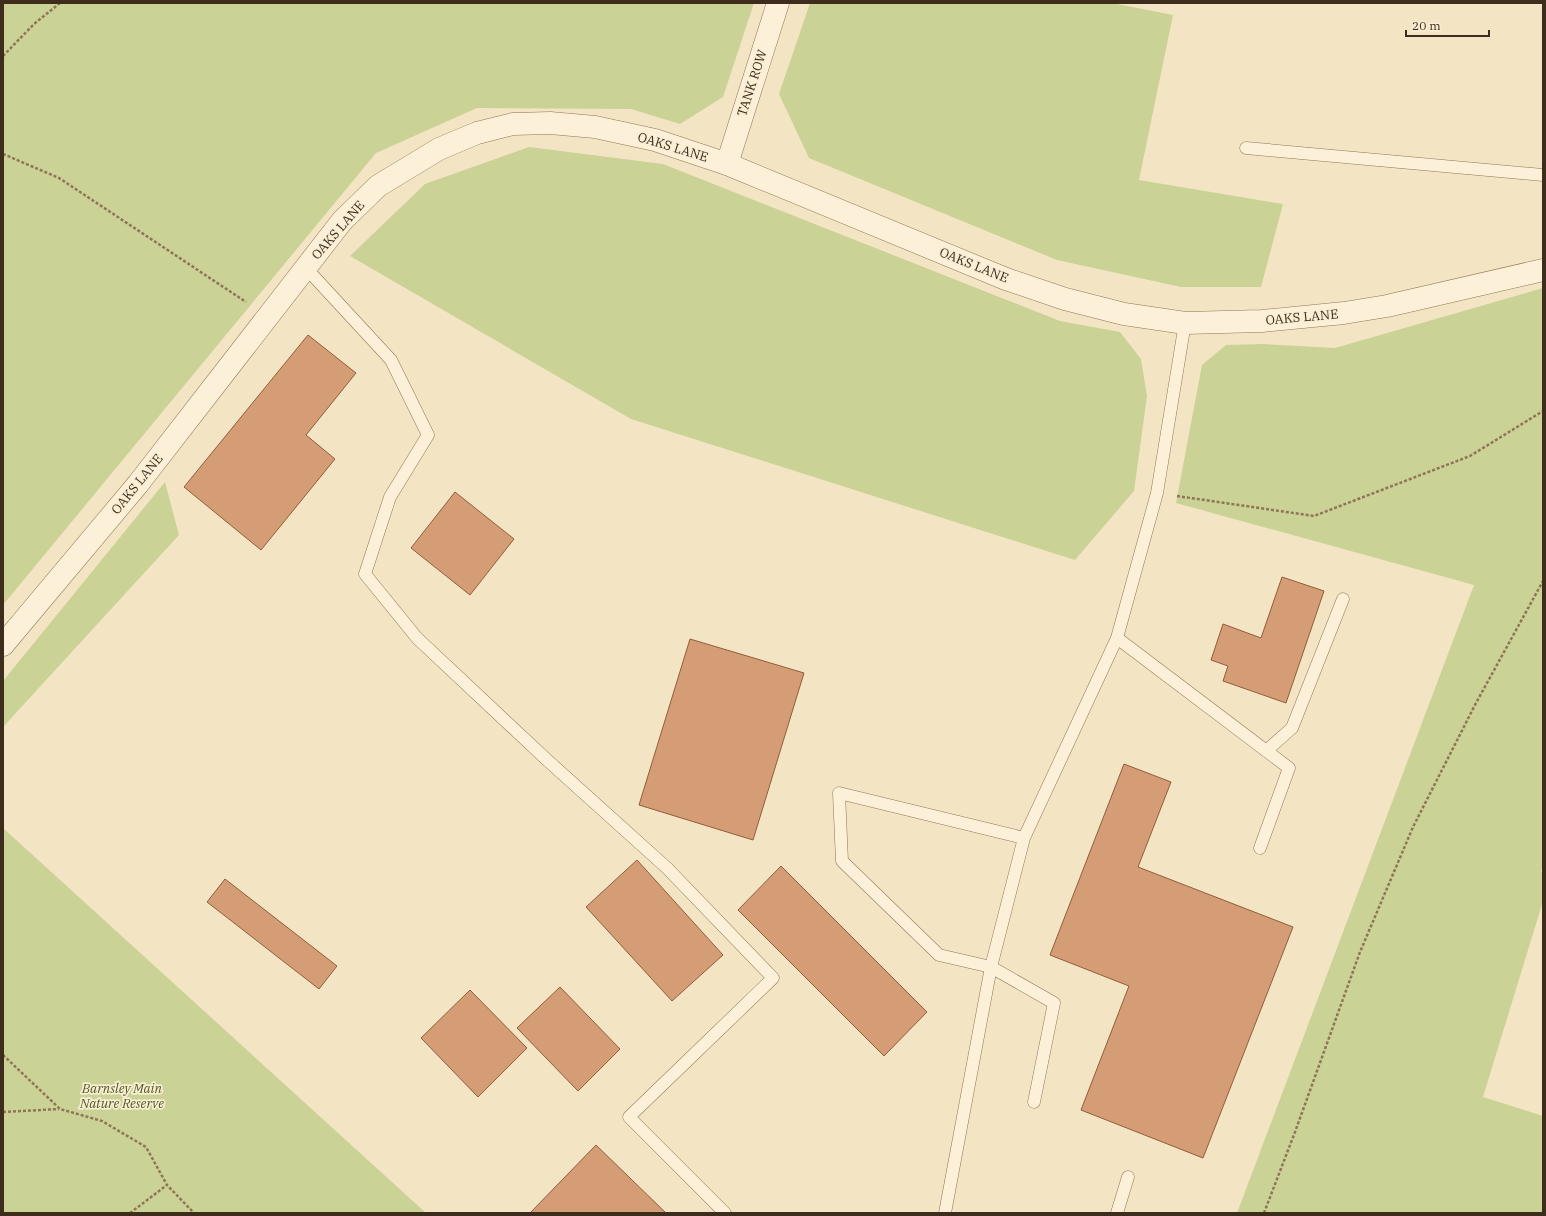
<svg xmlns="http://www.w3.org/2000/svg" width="1546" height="1216" font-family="'IBM Plex Serif',serif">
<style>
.green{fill:#cbd295}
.building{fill:#d59d75;stroke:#915d3b}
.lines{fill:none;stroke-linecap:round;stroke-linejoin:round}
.service-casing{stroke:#8f7557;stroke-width:13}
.minor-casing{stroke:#8f7557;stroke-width:23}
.tertiary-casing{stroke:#8f7557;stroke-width:23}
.path{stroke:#8f7557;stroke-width:2.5;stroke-dasharray:3 2;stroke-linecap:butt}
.service{stroke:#fcf1d8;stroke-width:12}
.minor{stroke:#fcf1d8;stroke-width:22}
.tertiary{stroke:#fcf1d8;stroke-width:22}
.labels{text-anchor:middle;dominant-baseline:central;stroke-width:3.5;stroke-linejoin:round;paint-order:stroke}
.street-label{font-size:13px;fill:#3e2d1d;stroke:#f9eed4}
.park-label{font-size:13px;font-style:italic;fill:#4e5c21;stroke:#f9eed4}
</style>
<rect width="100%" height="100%" fill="#f3e5c3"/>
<path class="green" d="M3,3h751l-31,94 -43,27 -49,-15 -154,-1 -101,45 -373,452z
M810,3h302l61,12 -34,165 144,24 -22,83h-80l-124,-27 -248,-102 -30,-64z
M529,147l134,17 397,157 60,11 21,27 6,37 -13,95 -59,69 -444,-141 -281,-163 75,-72z
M1543,288v578l-2,5 2,3v27l-60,196 60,19v97h-306l237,-628 -298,-82 26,-138 24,-20 37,-1 72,4z
M165,482l14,53 -176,192v-46z
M3,828l423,385h-423z"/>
<path class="building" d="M308,335l48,38 -50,62 29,24 -74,91 -77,-63z
M455,492l59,47 -44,56 -59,-47z
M1282,577l42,14 -38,112 -63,-22 5,-15 -17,-6 12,-36 38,14z
M690,639l114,34 -51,167 -114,-35z
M1124,764l47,18 -33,85 155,60 -90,231 -122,-48 48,-124 -79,-31z
M637,860l86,95 -51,46 -86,-94z
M781,866l146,146 -43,44 -146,-146z
M225,879l112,87 -18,23 -112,-87z
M560,987l60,62 -42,42 -61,-63z
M470,990l57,58 -49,49 -57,-59z
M596,1145l70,68h-136z"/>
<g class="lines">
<defs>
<path id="service" d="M1246,148l297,27
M306,268l85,92 37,75 -38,62 -25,77 52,64 129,121 121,109 106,110 -144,139 96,96
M1117,638l172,130 -29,80
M1266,751l26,-23 51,-129
M1024,838l-185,-45 3,68 97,94 52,12 63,36 -20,99
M945,1213l46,-246 33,-129 93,-200 40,-145 28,-170
M1117,1213l11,-36"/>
<path id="minor" d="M727,164l51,-161"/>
<path id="tertiary" d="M3,645l135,-161 204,-263 36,-35 61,-37 38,-16 36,-9 37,-1 45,4 60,13 72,24 279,115 59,20 59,15 61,9 77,-2 82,-8 43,-7 156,-36"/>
</defs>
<use href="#service" class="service-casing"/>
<use href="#minor" class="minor-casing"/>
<use href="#tertiary" class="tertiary-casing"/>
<path class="path" d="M3,56l31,-32 26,-21
M3,154l56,24 187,124
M1177,496l137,20 156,-60 73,-45
M3,1055l57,54 42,12 44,26 21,38 27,28
M3,1112l56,-3
M130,1213l37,-28
M1264,1213l31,-81 65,-180 53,-125 63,-124 67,-122"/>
<use href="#service" class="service"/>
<use href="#minor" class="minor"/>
<use href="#tertiary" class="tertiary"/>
</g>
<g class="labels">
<g class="street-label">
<text transform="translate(752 83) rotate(-72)">TANK ROW</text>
<text transform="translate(673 147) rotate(17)">OAKS LANE</text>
<text transform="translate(338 230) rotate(-49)">OAKS LANE</text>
<text transform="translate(974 265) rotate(22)">OAKS LANE</text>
<text transform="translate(1302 317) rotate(-5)">OAKS LANE</text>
<text transform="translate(137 484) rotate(-51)">OAKS LANE</text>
</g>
<g class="park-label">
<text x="122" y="1088">Barnsley Main<tspan x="122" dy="15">Nature Reserve</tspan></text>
</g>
</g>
<rect width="1546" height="1216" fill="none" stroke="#3e2d1d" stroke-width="8"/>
<path d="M1406 30v6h83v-6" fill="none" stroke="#3e2d1d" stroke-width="2"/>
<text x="1412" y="30" font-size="12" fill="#3e2d1d" stroke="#f9eed4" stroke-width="3" paint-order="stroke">20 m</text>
</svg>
